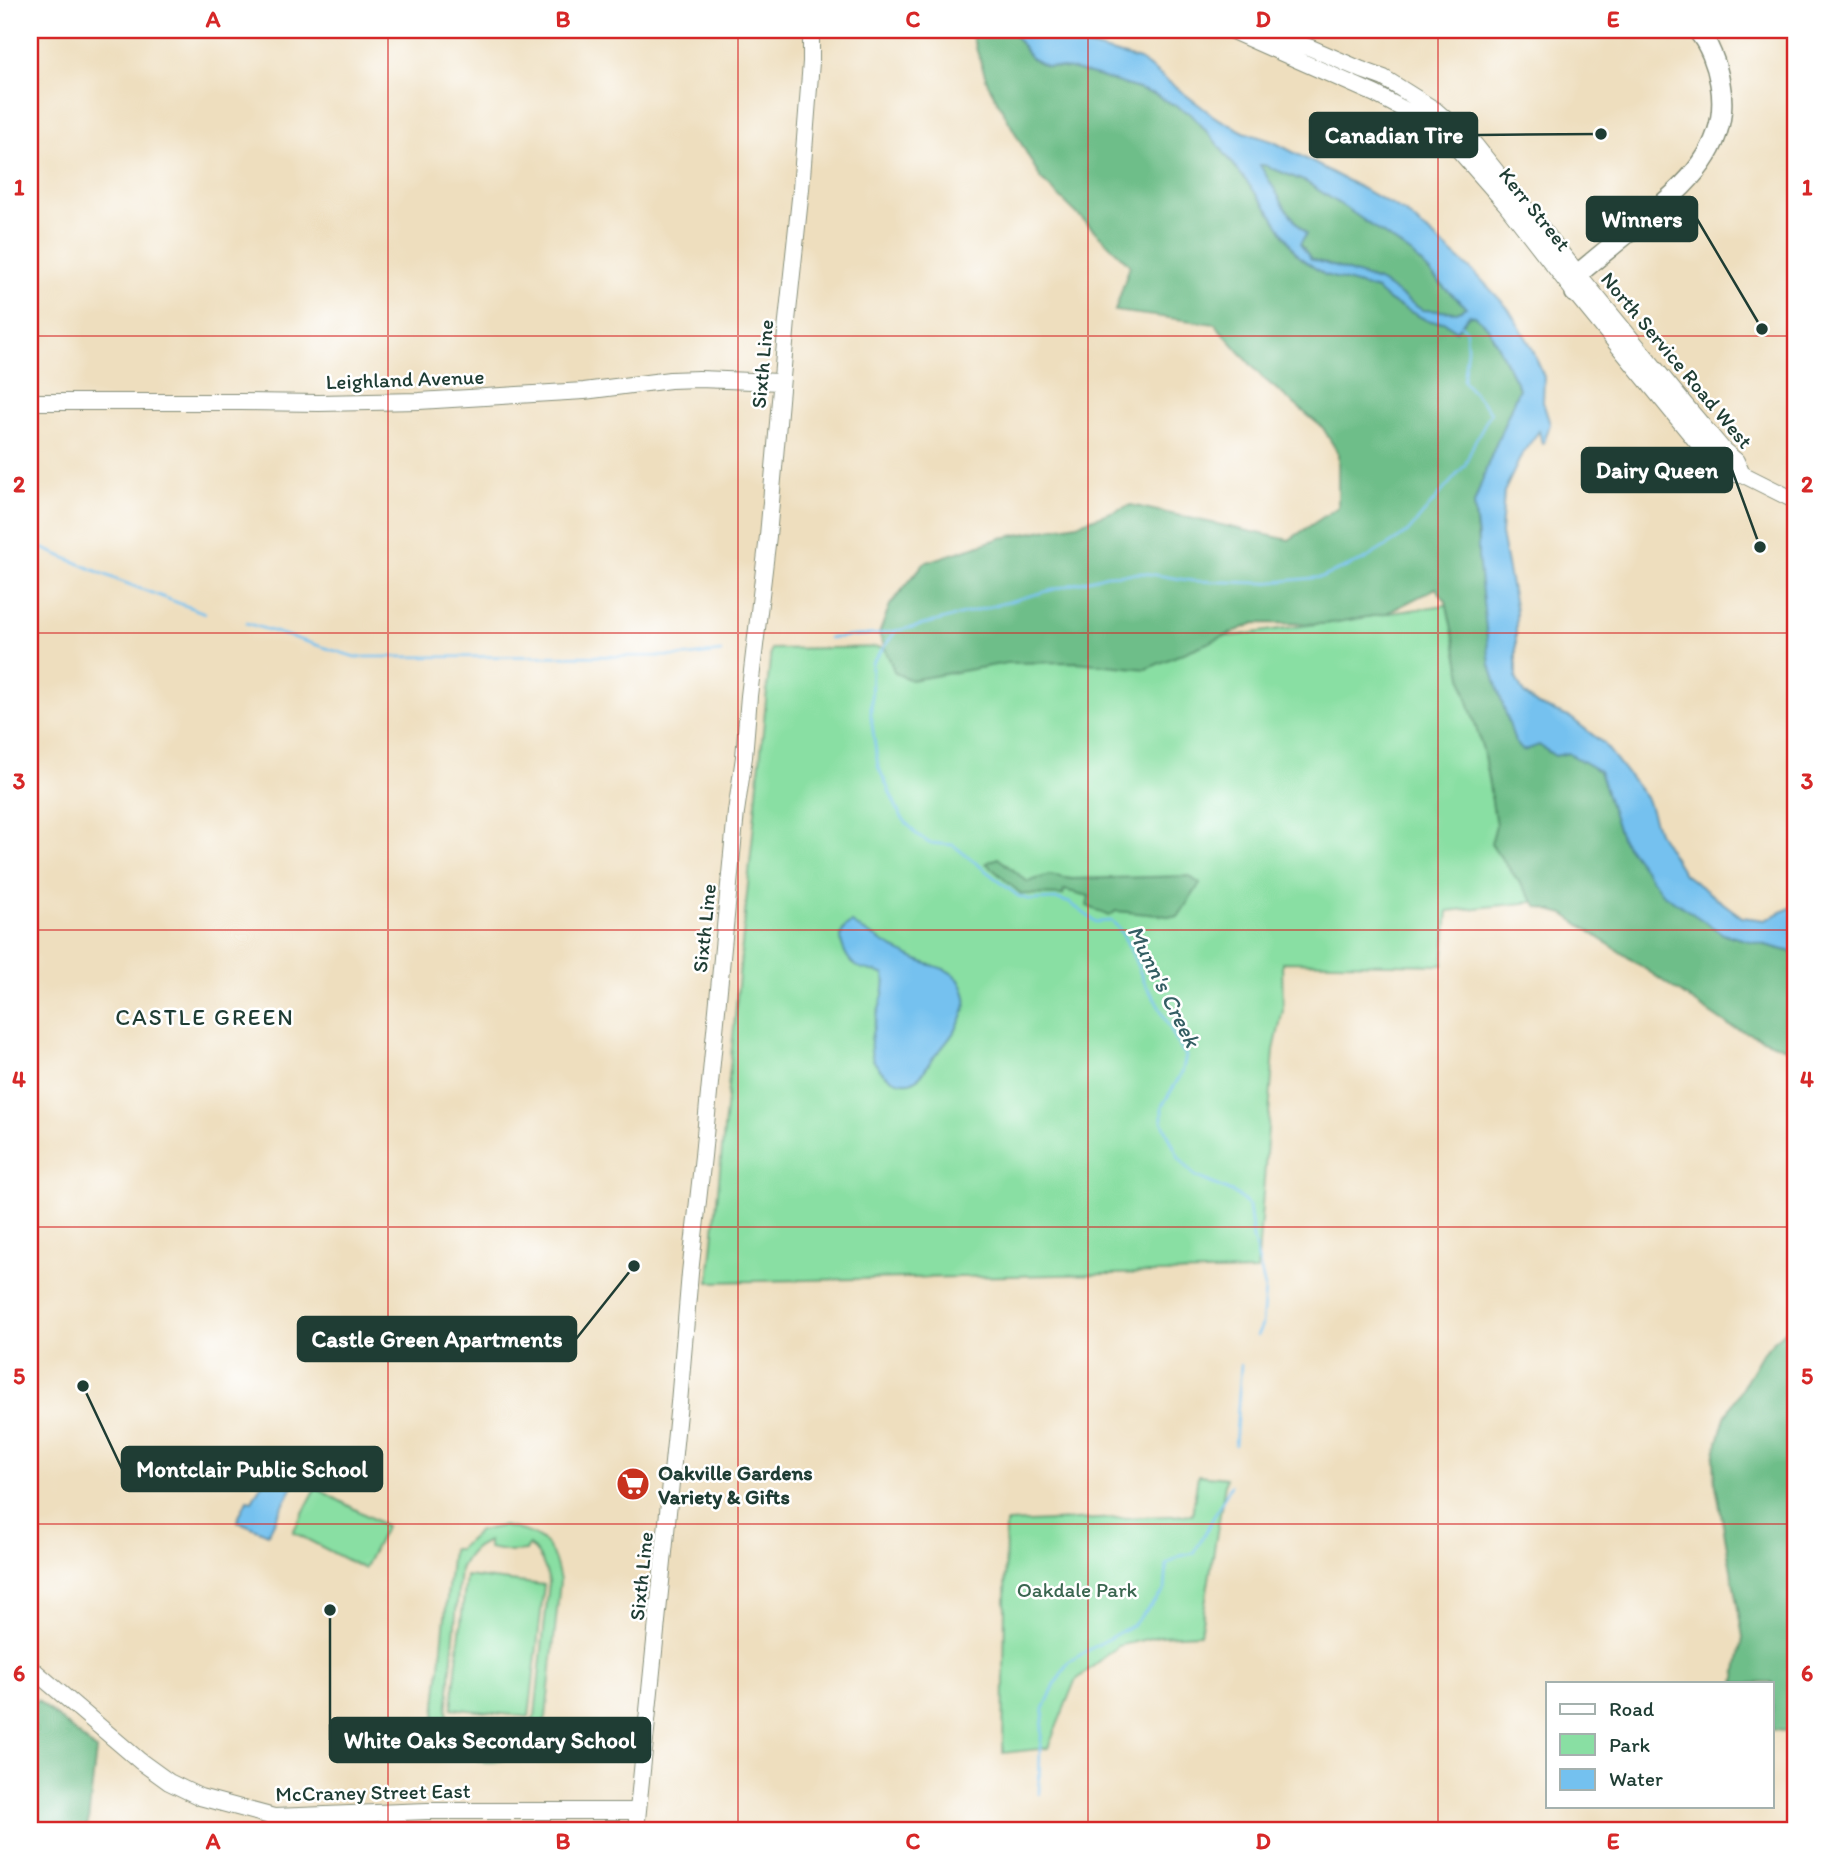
<svg xmlns="http://www.w3.org/2000/svg" width="1826" height="1860" font-family="Itim,sans-serif">
<style>
.green{fill:#89dfa3;stroke:#548e6c;stroke-width:2;fill-rule:evenodd}
.forest{fill:#6ebe89;stroke:#467e5e;stroke-width:2}
.water{fill:#74c1ef;stroke:#4a7f92;stroke-width:2;fill-rule:evenodd}
.lines{fill:none;stroke-linecap:round;stroke-linejoin:round}
.stream{stroke:#74c1ef;stroke-width:2.5}
.secondary-casing{stroke:#868e79;stroke-width:18}
.highway-casing{stroke:#868e79;stroke-width:22}
.secondary{stroke:#fff;stroke-width:16}
.highway{stroke:#fff;stroke-width:19}
.grid{fill:none;stroke:#d62828;stroke-width:2;stroke-opacity:0.55}
.labels{text-anchor:middle;dominant-baseline:central;stroke-width:5;stroke-linejoin:round;paint-order:stroke}
.street-label{font-size:21px;fill:#1f3d34;stroke:#fff}
.poi-label{font-size:21px;font-weight:bold;fill:#1f3d34;stroke:#fff;text-anchor:start}
.park-label{font-size:21px;fill:#3a6650;stroke:#fff}
.water-label{font-size:23px;font-style:italic;fill:#345e63;stroke:#fff}
.neighbourhood-label{font-size:23px;letter-spacing:2px;fill:#1f3d34;stroke:#fff}
.leader{fill:none;stroke:#1f3d34;stroke-width:2.5}
.callout-dot{fill:#1f3d34;stroke:#fff;stroke-width:2.5}
.callout{fill:#1f3d34;stroke:#1f3d34;stroke-width:2.5}
.callout-label{font-size:23px;text-anchor:middle;font-weight:bold;fill:#fff}
.neatline{fill:none;stroke:#d62828;stroke-width:2.5}
.grid-label{font-size:23px;text-anchor:middle;font-weight:bold;fill:#d62828}
</style>
<rect width="100%" height="100%" fill="#fff"/>
<filter id="ink" filterUnits="userSpaceOnUse"><feTurbulence type="fractalNoise" baseFrequency=".0143" numOctaves="2"/><feDisplacementMap in="SourceGraphic" scale="14" xChannelSelector="R" yChannelSelector="G"/><feConvolveMatrix kernelMatrix="1 2 1 2 8 2 1 2 1" color-interpolation-filters="sRGB"/></filter>
<filter id="wash" filterUnits="userSpaceOnUse"><feTurbulence type="fractalNoise" baseFrequency=".00686" numOctaves="4" result="noise"/><feDisplacementMap in="SourceGraphic" scale="28" xChannelSelector="R" yChannelSelector="G"/><feGaussianBlur stdDeviation="1.57" result="paint"/><feColorMatrix in="noise" values="0 0 0 0 0 0 0 0 0 0 0 0 0 0 0 0 0 1.4 0 .05"/><feComposite in="paint" operator="in"/></filter>
<g filter="url(#wash)">
<rect width="100%" height="100%" fill="#eedebe"/>
<path class="green" d="M1452,604l101,296 -105,11 -5,54 -161,-3 1,48 -9,40 -17,221 -548,11 62,-633 249,-4 213,-9z
M1198,1475l28,3 -26,156 -41,2 -41,10 -43,35 -27,67 -45,5 3,-230 186,-8z
M316,1488l70,38 -22,43 -71,-37z
M502,1526c40,8 50,14 58,55l-14,136c-2,5 -4,11 -7,15 -9,16 -33,31 -52,30 -6,0 -15,-5 -20,-8 -13,-7 -21,-26 -33,-29l18,-176h7l20,-18zM488,1541v7l23,4 15,-1 3,-6c12,11 16,21 20,37l-14,134 -12,20 -19,11 -23,2 -18,-12 -10,-11 -6,-13 13,-144c7,-14 13,-22 28,-28z
M466,1576l78,9 -15,132 -77,-9z"/>
<path class="forest" d="M970,30h41l20,28 15,8 24,3 31,8 53,17 37,20 24,27 53,68 30,47 27,19 53,15 10,10 40,21 17,1 11,9 13,-16 6,1 13,11 31,61 -31,76 -14,40 10,100 24,112 7,26 24,3 16,11 13,-3 31,18 22,67 102,96 73,19v99l-68,-27 -164,-111 -26,-7 -47,-63 5,-19 -13,-75 -17,-55 -20,-94 -10,-13 -51,26 -60,10 -70,-1 -109,46 -70,-7 -69,1 -96,17 -16,-7 -16,-39 11,-29 34,-42 77,-25 76,-14 54,-19 158,35 49,-33v-54l-15,-25 -61,-51 -47,-53 -100,-13 15,-46 -89,-86 -53,-95z
M1259,165h5l42,17 40,26 66,46 34,35 21,18 -10,5 -35,-2 -41,-28 -70,-23 -11,-16 6,-9 -20,-25z
M998,858l30,24 21,-7 23,4 117,-3 11,8 -22,33 -62,-6 -7,5 -22,-10 2,-10 -25,-6 -1,5 -42,-1 -35,-31z
M1796,1322v410l-24,-2v-47h-37l8,-46 -28,-157 -1,-23 11,-40 38,-65 19,-19z
M37,1700l59,50 -9,80h-57v-119z"/>
<path class="water" d="M1011,30h20l46,10 11,6 52,14 75,57 29,15 30,10 89,47 43,24 70,61 32,34 23,38 13,31 -1,25 7,22 -6,19 -2,1 -3,-13 -17,23 -18,38 -3,42 15,77v67l8,16 14,11 33,13 32,25 44,56 11,33 26,42 58,43 23,3 31,-15v48l-73,-19 -61,-41 -41,-55 -22,-67 -31,-18 -13,3 -16,-11 -16,6 -8,-9 -25,-77 -12,-108v-20l-4,-33 14,-40 31,-76 -31,-61 -13,-11 -6,-1 -13,16 -11,-9 -17,-1 -40,-21 -11,-10 -52,-15 -27,-19 -30,-47 -53,-68 -24,-27 -37,-20 -53,-17 -31,-8 -24,-3 -15,-8zM1260,165h4l42,17 40,26 66,46 34,35 20,18 -9,5 -35,-2 -41,-28 -70,-23 -11,-15 6,-10 -20,-25z
M852,923c21,14 42,26 65,37 15,7 30,6 42,20 4,7 9,17 7,25 -5,21 -19,38 -34,54 -4,5 -7,12 -12,17 -14,14 -36,2 -45,-13 -15,-24 14,-62 9,-88 -9,-5 -19,-4 -28,-9 -9,-6 -19,-25 -13,-36 2,-4 5,-5 9,-7z
M274,1462l25,13 -31,59 -31,-13 10,-21 5,1z"/>
<g class="lines">
<path class="stream" d="M30,543l90,38 85,32
M246,623l109,34 334,-1 32,-4
M896,631l-24,32 -1,54 7,49 22,49 15,18 14,10 24,2 65,51 13,4 27,-1 12,4 26,19 16,-1c14,13 23,40 31,58 3,9 10,16 14,24 10,18 17,36 29,53l-4,17 -20,33v15l17,37 16,18 41,18 13,12 4,32 12,50 -3,37 -5,11
M829,638l50,-4 36,-7 192,-52 37,-2 49,8 69,2 61,-6 41,-17 43,-27 58,-68 10,-24 16,-29 -28,-31 4,-32 -1,-20 -5,-4
M1235,1445l6,-80
M1039,1794l1,-46 4,-39 11,-25 13,-22 66,-38 31,-34 2,-25 13,-9 14,-3 37,-68"/>
</g>
</g>
<g filter="url(#ink)">
<g class="lines">
<defs>
<path id="secondary" d="M1230,30l145,64 43,23 39,31 49,56 69,89 122,149 17,19 19,13h9l54,27
M1259,30l52,18 51,22 22,8 51,32 40,35 103,129 108,132 38,45 12,10 6,13
M30,402h210l79,1 100,-2 165,-10 86,-11 29,-1 82,3
M30,1667l110,94 29,21 31,15 74,20 153,-6h210
M636,1830l43,-427 11,-130 13,-117 33,-344 8,-55 5,-61 19,-160 19,-215 14,-132 10,-127v-32"/>
<path id="highway" d="M1575,293l3,-19c20,-17 41,-34 62,-51 45,-37 92,-75 80,-140 -3,-18 -11,-40 -23,-53"/>
</defs>
<use href="#secondary" class="secondary-casing"/>
<use href="#highway" class="highway-casing"/>
<use href="#secondary" class="secondary"/>
<use href="#highway" class="highway"/>
</g>
</g>
<path class="grid" d="M388,30v1800M738,30v1800M1088,30v1800M1438,30v1800M30,336h1766M30,633h1766M30,930h1766M30,1227h1766M30,1524h1766"/>
<defs>
<symbol id="supermarket-disc" viewBox="-11 -11 22 22"><circle r="9.5" fill="#c8321e" stroke="#fff"/><path d="M-6-5.5h2.5l.6 2H6L4.5 2H-2.5L-4.4-4H-6ZM-1.5 3.2a1.3 1.3 0 1 0 .1 0ZM3 3.2a1.3 1.3 0 1 0 .1 0Z" fill="#fff"/></symbol>
</defs>
<g fill-rule="evenodd">
<use href="#supermarket-disc" x="614" y="1465" width="38" height="38"/>
</g>
<g class="labels">
<g class="street-label">
<text transform="translate(1535 209) rotate(51)">Kerr Street</text>
<text transform="translate(1677 360) rotate(50)">North Service Road West</text>
<text transform="translate(762 364) rotate(-85)">Sixth Line</text>
<text transform="translate(405 379) rotate(-2)">Leighland Avenue</text>
<text transform="translate(704 928) rotate(-84)">Sixth Line</text>
<text transform="translate(641 1576) rotate(-84)">Sixth Line</text>
<text transform="translate(373 1792) rotate(-1)">McCraney Street East</text>
</g>
<g class="poi-label">
<text x="658" y="1472">Oakville Gardens<tspan x="658" dy="24">Variety &amp; Gifts</tspan></text>
</g>
<g class="park-label">
<text x="1077" y="1589">Oakdale Park</text>
</g>
<g class="water-label">
<text transform="translate(1164 986) rotate(63)">Munn's Creek</text>
</g>
<g class="neighbourhood-label">
<text x="205" y="1017">CASTLE GREEN</text>
</g>
</g>
<path class="leader" d="M1601 134L1477 135M1762 329L1697 219M1760 547L1732 470M634 1266L576 1339M83 1386L122 1469M330 1610L330 1740"/>
<g class="callout-dot">
<circle cx="1601" cy="134" r="7"/>
<circle cx="1762" cy="329" r="7"/>
<circle cx="1760" cy="547" r="7"/>
<circle cx="634" cy="1266" r="7"/>
<circle cx="83" cy="1386" r="7"/>
<circle cx="330" cy="1610" r="7"/>
</g>
<g class="callout">
<rect x="1310" y="113" width="167" height="44" rx="7"/>
<rect x="1587" y="197" width="110" height="44" rx="7"/>
<rect x="1582" y="448" width="150" height="44" rx="7"/>
<rect x="298" y="1317" width="278" height="44" rx="7"/>
<rect x="122" y="1447" width="260" height="44" rx="7"/>
<rect x="330" y="1718" width="320" height="44" rx="7"/>
</g>
<g class="callout-label">
<text x="1394" y="143">Canadian Tire</text>
<text x="1642" y="227">Winners</text>
<text x="1657" y="478">Dairy Queen</text>
<text x="437" y="1347">Castle Green Apartments</text>
<text x="252" y="1477">Montclair Public School</text>
<text x="490" y="1748">White Oaks Secondary School</text>
</g>
<rect width="1826" height="1860" fill="none" stroke="#fff" stroke-width="77"/>
<rect x="1546" y="1682" width="228" height="126" fill="#ffffff" stroke="#a5b1ae" stroke-width="2"/>
<rect x="1560" y="1704" width="35" height="10" fill="#ffffff" stroke="#a5b1ae" stroke-width="2"/>
<text x="1609" y="1716" font-size="21" fill="#1f3d34">Road</text>
<rect x="1560" y="1734" width="35" height="21" fill="#89dfa3" stroke="#a5b1ae" stroke-width="2"/>
<text x="1609" y="1752" font-size="21" fill="#1f3d34">Park</text>
<rect x="1560" y="1769" width="35" height="21" fill="#74c1ef" stroke="#a5b1ae" stroke-width="2"/>
<text x="1609" y="1786" font-size="21" fill="#1f3d34">Water</text>
<rect x="38" y="38" width="1749" height="1784" class="neatline"/>
<g class="grid-label">
<text x="213" y="27">A</text>
<text x="563" y="27">B</text>
<text x="913" y="27">C</text>
<text x="1263" y="27">D</text>
<text x="1613" y="27">E</text>
<text x="19" y="195">1</text>
<text x="1807" y="195">1</text>
<text x="19" y="492">2</text>
<text x="1807" y="492">2</text>
<text x="19" y="789">3</text>
<text x="1807" y="789">3</text>
<text x="19" y="1087">4</text>
<text x="1807" y="1087">4</text>
<text x="19" y="1384">5</text>
<text x="1807" y="1384">5</text>
<text x="19" y="1681">6</text>
<text x="1807" y="1681">6</text>
<text x="213" y="1849">A</text>
<text x="563" y="1849">B</text>
<text x="913" y="1849">C</text>
<text x="1263" y="1849">D</text>
<text x="1613" y="1849">E</text>
</g>
</svg>
